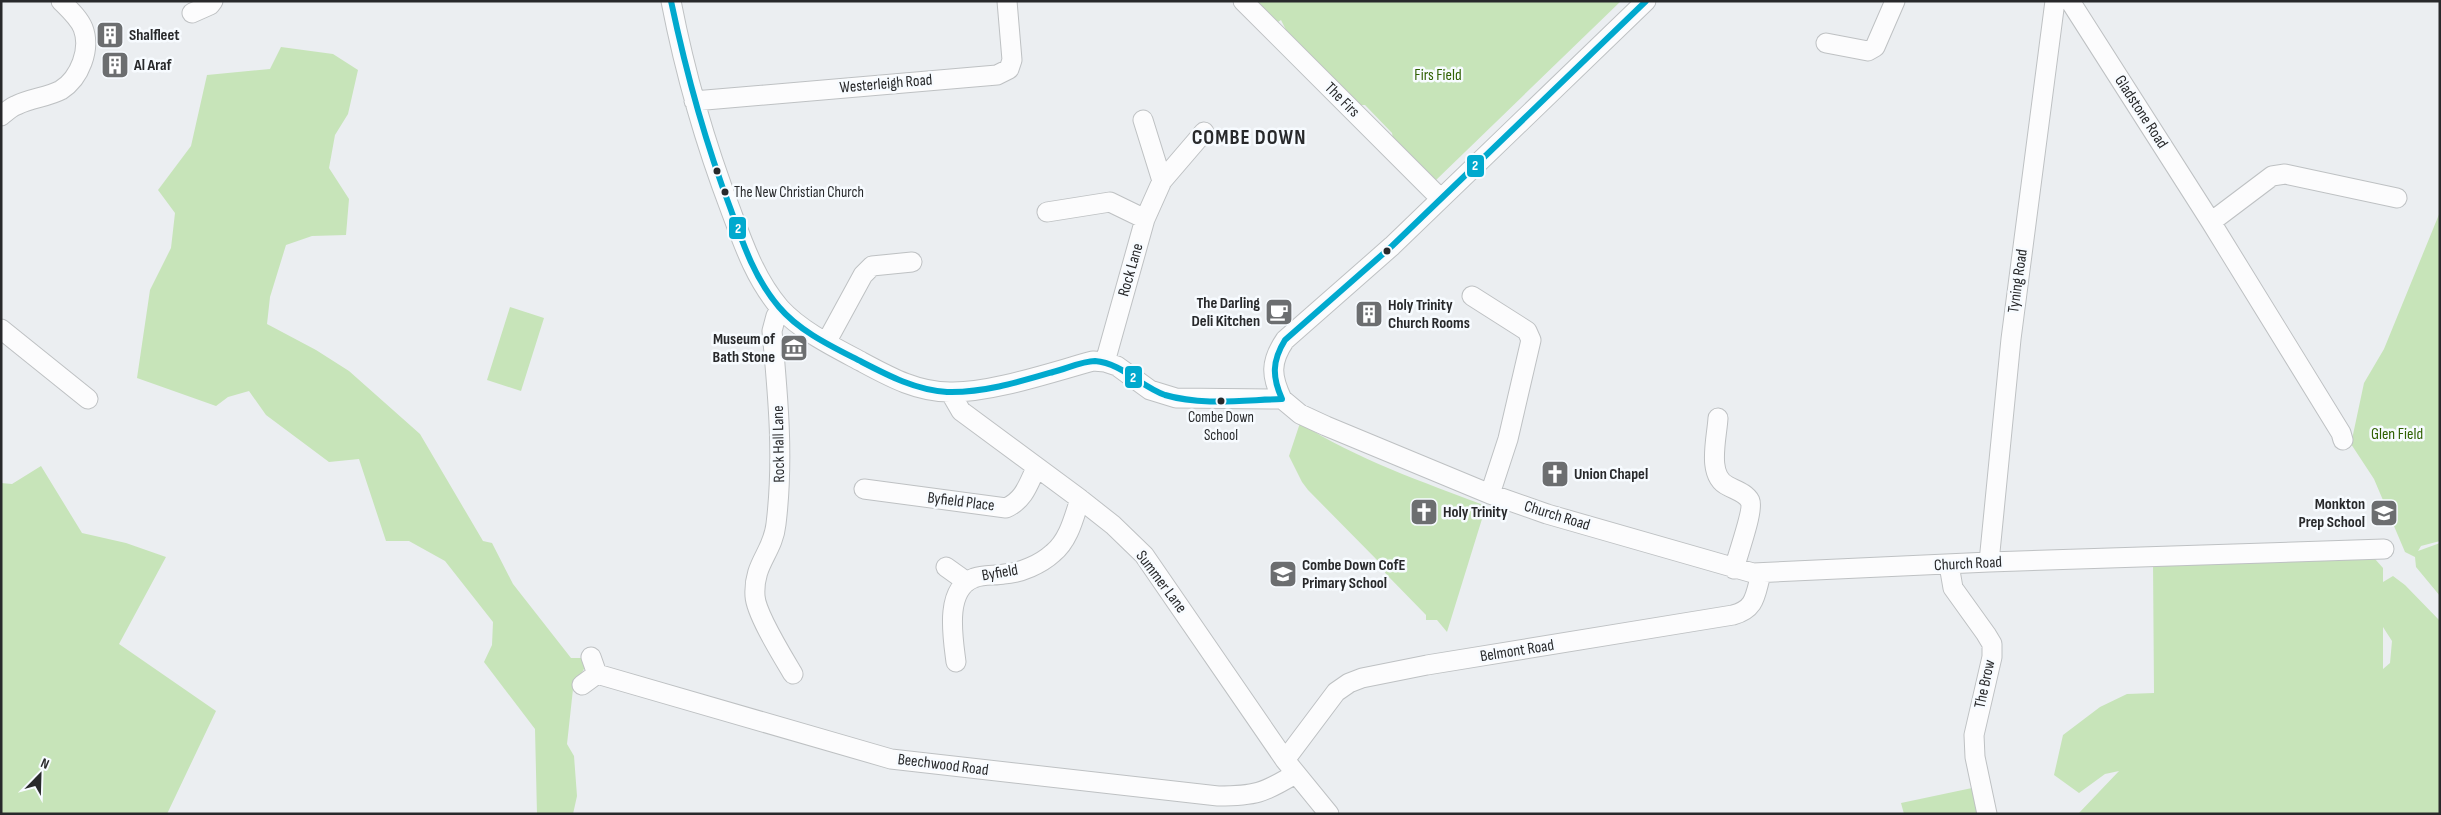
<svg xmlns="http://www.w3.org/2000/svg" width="2441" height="815" font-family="'Sofia Sans Condensed',sans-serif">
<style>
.green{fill:#c7e4b9;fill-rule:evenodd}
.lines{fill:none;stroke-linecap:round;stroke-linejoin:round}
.minor-casing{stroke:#bec1c3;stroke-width:21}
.minor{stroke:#fcfcfd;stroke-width:19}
.bus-1-casing{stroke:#f7fbff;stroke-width:10}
.bus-1{stroke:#00a9ce;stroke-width:6}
.bus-dot{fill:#28292b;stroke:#f7fbff;stroke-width:2}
.labels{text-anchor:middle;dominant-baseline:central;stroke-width:5;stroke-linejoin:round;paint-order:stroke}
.bus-label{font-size:15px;fill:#28292b;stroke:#f7fbff;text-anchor:start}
.poi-label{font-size:16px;font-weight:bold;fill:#28292b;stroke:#f7fbff;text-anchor:start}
.park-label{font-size:16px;fill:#306103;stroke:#f7fbff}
.street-label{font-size:16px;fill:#28292b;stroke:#f7fbff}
.district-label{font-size:21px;font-weight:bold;letter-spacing:1px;fill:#28292b;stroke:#f7fbff}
.line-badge{stroke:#f7fbff;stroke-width:2}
.badge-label{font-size:14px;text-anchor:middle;font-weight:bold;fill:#fff}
</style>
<rect width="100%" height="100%" fill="#ebeef1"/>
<path class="green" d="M1256,1h365l-186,180 -42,-43 -1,-5 -27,-28h-6l-72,-73 -6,-12 -3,2z
M281,47l52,7 25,16 -10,44 -13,21 -6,33 20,31 -3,36 -34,1 -26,9 -16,52 -3,27 49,26 33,21 71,63 63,107 9,2 21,41 58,74h13l1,9 -12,22 -6,55 7,12 3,40 -4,18h-36l-2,-85 -51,-67 8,-17 1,-23 -48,-61 -36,-20h-23l-27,-82 -30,3 -63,-47 -17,-24 -21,6 -12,9 -79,-28 13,-88 21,-42 4,-35 -17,-23 33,-44 16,-71 63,-6z
M2440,212v329l-19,5 -3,5 22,-8v53l-24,-29 -1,-10 -10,-5 -31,-73 -23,-35 13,-61 20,-34z
M510,307l34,11 -23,73 -34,-11z
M1300,423c56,36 123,59 186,83l-39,126 -10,-12h-11v-5l-40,-41 -7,-12 -71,-72 -6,-8 -13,-26z
M41,466l41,67 44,10 40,14 -47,87 97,67 -49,103h-166v-331l11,1z
M2375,559l8,9v14l10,-6 12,9 35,36v193h-362l41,-43 -14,3 -26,19 -25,-18 9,-40 37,-28 27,-13 27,-1 -1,-131zM2383,627l9,14 -2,22 -7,6z
M1972,788l5,26h-73l-3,-11z"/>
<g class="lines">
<defs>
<path id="minor" d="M671,1c14,72 34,142 60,210 13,35 25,69 49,97 21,23 54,39 82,54 28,15 55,30 88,30 41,1 102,-20 143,-31l12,1 12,4 33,24 26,8 106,1 18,15 26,12 164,68 57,20 206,59 236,-11 395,-13
M1243,1l197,197
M2070,1l141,221 130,211 2,7
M192,13l18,-8 3,-4
M1826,43l42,8 7,-4 20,-46
M694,101l303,-26 12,-6 3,-9 -5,-59
M1,116c5,-4 10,-9 16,-11 14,-7 31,-8 44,-15 19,-12 30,-41 22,-62 -4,-10 -14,-19 -22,-27
M1162,181l42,-49
M1047,212l63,-10 35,17
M2211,222l61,-46 13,-2 112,24
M1472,296l55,35 4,9 -23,99 -18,55
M781,309l-5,7 -4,15c6,65 12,128 4,193 -3,29 -23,39 -21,72 1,18 28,61 38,78
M1,329l87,70
M827,341l36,-66 9,-9 40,-4
M1105,362l40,-143 17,-38 -19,-61
M950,392l11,19 119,88 33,26 31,30 141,205 44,54
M1282,399c-11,-23 -12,-37 3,-59l107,-94 254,-245
M1718,418c-1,20 -12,58 10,68 7,4 18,7 22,15 4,9 -13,56 -16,68
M864,489l142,19c18,-8 22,-23 30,-40
M1989,562l22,-223 44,-338
M1949,565l4,23 33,46 6,10v13l-18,78 1,22 12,57
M946,567l21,15
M591,657l6,17 294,85 327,37c37,0 46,-3 77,-22
M956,662c-3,-24 -12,-73 18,-84 10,-4 21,-2 30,-4 17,-1 37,-10 49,-21 16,-13 21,-36 27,-54
M582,685l15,-11
M1285,760l51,-68 13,-9 13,-5 65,-13 306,-50c23,-6 22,-20 28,-41"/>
</defs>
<use href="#minor" class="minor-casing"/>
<use href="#minor" class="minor"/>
<defs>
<path id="bus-1" d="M671,1c15,71 34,141 60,209 12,34 24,69 48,97 21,25 54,40 83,55 27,14 54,28 85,30 36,1 72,-10 106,-20 13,-3 29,-11 42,-11 27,2 46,26 70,34 37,11 79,5 117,4 -10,-22 -10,-38 3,-59l107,-94 254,-245"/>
</defs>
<use href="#bus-1" class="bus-1-casing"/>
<use href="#bus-1" class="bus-1"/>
</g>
<defs>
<symbol id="building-square" viewBox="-11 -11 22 22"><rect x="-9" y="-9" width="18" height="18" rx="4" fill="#6c6e70" stroke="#f7fbff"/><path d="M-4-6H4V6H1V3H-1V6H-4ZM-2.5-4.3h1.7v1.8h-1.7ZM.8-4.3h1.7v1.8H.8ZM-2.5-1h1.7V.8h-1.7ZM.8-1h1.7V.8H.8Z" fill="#fff"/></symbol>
<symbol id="cafe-square" viewBox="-11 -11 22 22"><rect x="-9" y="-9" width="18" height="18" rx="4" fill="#6c6e70" stroke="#f7fbff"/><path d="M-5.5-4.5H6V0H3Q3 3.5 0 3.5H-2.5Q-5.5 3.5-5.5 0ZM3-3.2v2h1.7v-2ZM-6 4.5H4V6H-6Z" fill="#fff"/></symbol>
<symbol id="museum-square" viewBox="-11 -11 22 22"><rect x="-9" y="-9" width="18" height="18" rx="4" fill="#6c6e70" stroke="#f7fbff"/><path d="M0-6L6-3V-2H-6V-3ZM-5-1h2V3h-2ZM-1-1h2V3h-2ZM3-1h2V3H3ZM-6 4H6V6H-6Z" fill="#fff"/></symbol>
<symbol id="church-square" viewBox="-11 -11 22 22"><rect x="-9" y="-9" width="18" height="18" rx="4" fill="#6c6e70" stroke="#f7fbff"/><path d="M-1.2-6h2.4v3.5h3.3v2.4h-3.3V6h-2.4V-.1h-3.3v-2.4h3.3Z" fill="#fff"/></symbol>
<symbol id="school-square" viewBox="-11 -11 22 22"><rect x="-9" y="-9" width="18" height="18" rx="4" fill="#6c6e70" stroke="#f7fbff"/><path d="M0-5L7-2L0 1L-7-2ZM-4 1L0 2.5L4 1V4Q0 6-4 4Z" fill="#fff"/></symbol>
</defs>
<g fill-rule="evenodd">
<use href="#building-square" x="94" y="19" width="32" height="32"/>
<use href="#building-square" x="99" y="49" width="32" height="32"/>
<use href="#cafe-square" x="1263" y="296" width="32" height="32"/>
<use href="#building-square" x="1353" y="298" width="32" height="32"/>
<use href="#museum-square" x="778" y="332" width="32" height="32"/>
<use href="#church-square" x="1539" y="458" width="32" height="32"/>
<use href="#church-square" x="1408" y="496" width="32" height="32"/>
<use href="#school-square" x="2368" y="497" width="32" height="32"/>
<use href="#school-square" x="1267" y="558" width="32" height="32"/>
</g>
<g class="bus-dot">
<circle cx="717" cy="171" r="4.5"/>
<circle cx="725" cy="192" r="4.5"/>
<circle cx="1387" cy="251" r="4.5"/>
<circle cx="1221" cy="401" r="4.5"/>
</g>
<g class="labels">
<g class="bus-label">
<text x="734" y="192">The New Christian Church</text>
<text x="1221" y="417" text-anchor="middle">Combe Down<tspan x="1221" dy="18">School</tspan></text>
</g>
<g class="poi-label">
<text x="129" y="35">Shalfleet</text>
<text x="134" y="65">Al Araf</text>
<text x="1260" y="303" text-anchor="end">The Darling<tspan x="1260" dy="18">Deli Kitchen</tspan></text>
<text x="1388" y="305">Holy Trinity<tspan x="1388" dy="18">Church Rooms</tspan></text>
<text x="775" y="339" text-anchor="end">Museum of<tspan x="775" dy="18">Bath Stone</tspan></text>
<text x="1574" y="474">Union Chapel</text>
<text x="2365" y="504" text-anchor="end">Monkton<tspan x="2365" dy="18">Prep School</tspan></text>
<text x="1443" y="512">Holy Trinity</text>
<text x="1302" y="565">Combe Down CofE<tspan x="1302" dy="18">Primary School</tspan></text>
</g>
<g class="park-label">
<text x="1438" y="75">Firs Field</text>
<text x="2397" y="434">Glen Field</text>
</g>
<g class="street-label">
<text transform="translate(886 84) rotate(-5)">Westerleigh Road</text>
<text transform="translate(1342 100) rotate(45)">The Firs</text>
<text transform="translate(2141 112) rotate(57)">Gladstone Road</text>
<text transform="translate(1131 270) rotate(-74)">Rock Lane</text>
<text transform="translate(2018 281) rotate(-82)">Tyning Road</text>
<text transform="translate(779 444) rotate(-91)">Rock Hall Lane</text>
<text transform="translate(961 502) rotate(7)">Byfield Place</text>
<text transform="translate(1557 516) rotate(17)">Church Road</text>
<text transform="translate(1968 564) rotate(-3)">Church Road</text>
<text transform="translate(1000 573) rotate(-10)">Byfield</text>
<text transform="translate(1161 582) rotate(53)">Summer Lane</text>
<text transform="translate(1517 651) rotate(-9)">Belmont Road</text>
<text transform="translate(1985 684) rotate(-78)">The Brow</text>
<text transform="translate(943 765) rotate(7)">Beechwood Road</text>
</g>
<g class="district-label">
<text x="1249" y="137">COMBE DOWN</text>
</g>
</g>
<g class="line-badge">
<rect x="1466" y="154" width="19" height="24" rx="5" fill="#00a9ce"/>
<rect x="728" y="216" width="19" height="24" rx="5" fill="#00a9ce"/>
<rect x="1124" y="365" width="19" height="24" rx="5" fill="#00a9ce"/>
</g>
<g class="badge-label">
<text x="1475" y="170">2</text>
<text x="738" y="233">2</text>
<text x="1133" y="382">2</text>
</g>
<rect width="2441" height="815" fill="none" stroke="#28292b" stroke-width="5"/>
<g transform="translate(40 775) rotate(23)" stroke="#f7fbff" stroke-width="4" paint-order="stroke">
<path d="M0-4L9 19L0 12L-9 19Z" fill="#28292b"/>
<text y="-8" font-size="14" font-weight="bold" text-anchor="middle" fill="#28292b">N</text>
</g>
</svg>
